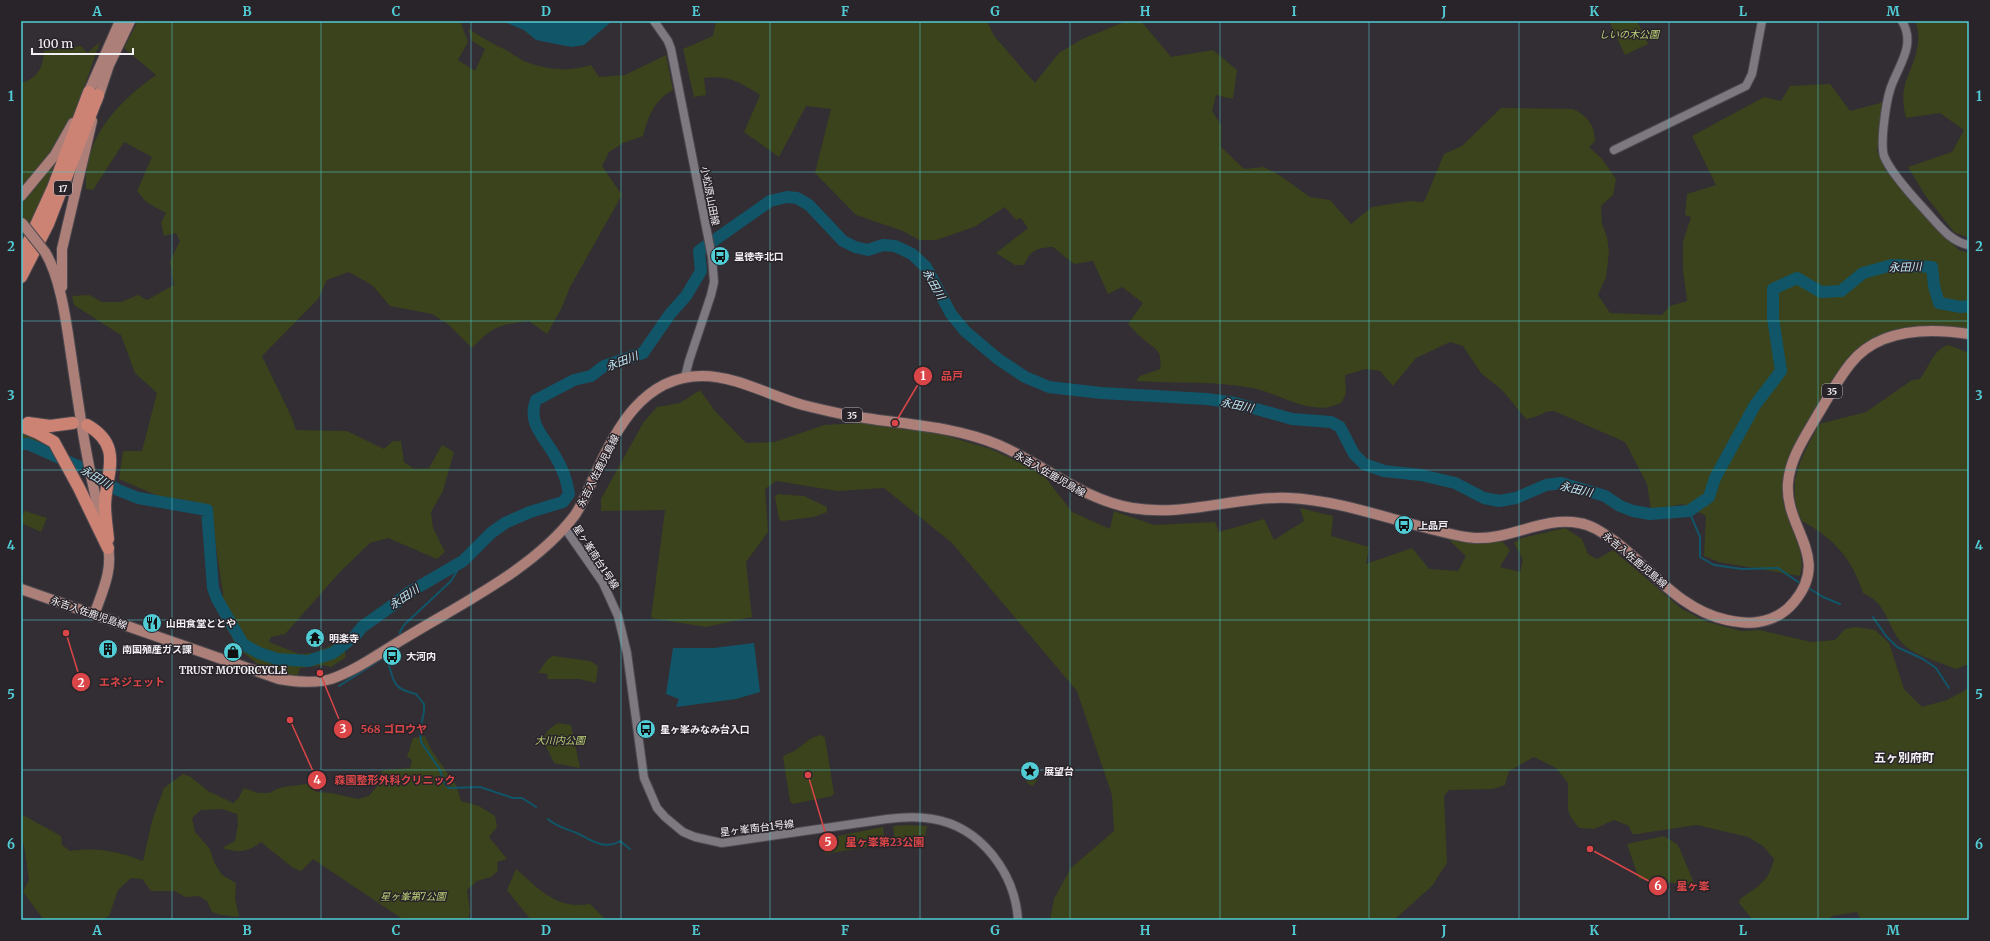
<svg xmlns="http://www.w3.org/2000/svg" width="1990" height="941" font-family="Merriweather,'Noto Sans JP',serif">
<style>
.green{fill:#3a431b}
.water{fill:#115568}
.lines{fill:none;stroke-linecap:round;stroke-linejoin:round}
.stream{stroke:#115568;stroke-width:2}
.river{stroke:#115568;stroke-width:12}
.minor-casing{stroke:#4e4a50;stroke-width:10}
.major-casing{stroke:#4e4a50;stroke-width:12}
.highway-casing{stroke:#4e4a50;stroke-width:14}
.minor{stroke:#7e7880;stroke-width:8}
.major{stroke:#ad7f79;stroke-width:10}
.highway{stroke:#cd8374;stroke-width:12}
.major-bridge-casing{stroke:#4e4a50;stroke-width:12;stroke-linecap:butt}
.major-bridge{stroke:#ad7f79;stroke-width:10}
.grid{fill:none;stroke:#51ccd5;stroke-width:1;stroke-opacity:0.55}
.labels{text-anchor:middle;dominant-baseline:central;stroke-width:3;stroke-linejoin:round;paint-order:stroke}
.shield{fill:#29242a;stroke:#b6b3b7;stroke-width:1}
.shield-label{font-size:9px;font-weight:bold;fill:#f3f0f4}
.park-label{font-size:10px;font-style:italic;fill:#bbd176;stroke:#29242a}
.street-label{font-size:10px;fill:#f3f0f4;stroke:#29242a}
.poi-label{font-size:10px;font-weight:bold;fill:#f3f0f4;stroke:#29242a;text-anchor:start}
.water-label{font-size:11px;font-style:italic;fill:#bfe9f8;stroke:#29242a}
.quarter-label{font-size:12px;font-weight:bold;fill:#f3f0f4;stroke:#29242a}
.leader{fill:none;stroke:#da4647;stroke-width:1.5}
.callout-dot{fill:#da4647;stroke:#29242a;stroke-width:1.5}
.mark-label{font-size:12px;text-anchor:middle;font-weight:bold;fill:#fff}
.callout-label{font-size:11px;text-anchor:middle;font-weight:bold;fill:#da4647;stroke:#29242a;stroke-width:3;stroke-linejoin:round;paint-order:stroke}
.neatline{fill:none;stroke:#51ccd5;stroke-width:1.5}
.grid-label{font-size:13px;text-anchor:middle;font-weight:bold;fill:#51ccd5}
</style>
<rect width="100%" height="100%" fill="#332e34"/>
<path class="green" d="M138,21h322l8,21 -10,18 17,11 10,-22 -13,-8 -4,-13c12,9 24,15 38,22 6,3 12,9 18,11 22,9 45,11 67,4l8,12 26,-2 41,-20 7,35c-19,10 -25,27 -30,46l-20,7 -14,9 -7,14 20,29 -52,92 -8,20 -15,27 -18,-13c-31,4 -35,5 -57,27l-24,-24 -16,-10 -42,-8 -18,-21 -23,-13 -22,8 -9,19 -56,57 30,62 4,12 51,1 37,18 9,-8h8l3,21 10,7 15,-1 13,-23 12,7 -11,39 -12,21 2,16 12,24 -8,7 -49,-21 -18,5 -30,29 -55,62 -14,3 -2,5 30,12 15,-1 25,-11 5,4 2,11 -15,10 -8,-2 -23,3 -3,10 -41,-15 -18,-15 -17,-29 2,-26 -13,-84 -14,-7 -33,-4 -44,-19 4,-28h19l15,-58 -22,-20 -14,-38 -47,-30 -2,-9 17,-1 13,7h19l17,-7 9,5 27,-15 -4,-24 10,-20 -4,-8 -12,3 -3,-13 5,-10 -20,-11 -9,-11 15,-34 -28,-15 -31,48 -7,-1c-4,-50 32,-87 70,-114l-32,-27z
M716,21h271l7,15 41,47 24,-30 23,-14 45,-18h14l30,36 42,-7 24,20 -4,29 -17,-4 -4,16 9,14v22l23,22 20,-2 15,8 31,22 20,3 21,24 21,-17 38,-6 14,1 20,-48 18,-8 39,-38 72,1c14,6 22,17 22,32l-6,6 13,12 14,20 -3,16 -12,11 1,18 5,13 2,15 -3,25 -8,18 12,18 52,2 8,-9 17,-5 -4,-31v-28l8,-25 -6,-2 2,-21 29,-9 -24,-49 72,-39 17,4 9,-15 40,-2 20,27 38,-10 -11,50 9,20 51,58 22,21 10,3v76c-14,-3 -28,-2 -42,-2 -15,1 -30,2 -45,7 -35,13 -62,64 -78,97 -9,18 -22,37 -22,59 0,32 26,52 18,86l-81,-14 -15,-6 2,-40 -23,-12 -32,6 -4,-26 -22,-42 -71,-31c-12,0 -16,7 -28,8l-23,-28 -22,-18 -18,-27 -13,-4 -34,16 -23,28 -13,-15 -14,-2 -21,6 1,18 -4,9c-27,16 -58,-6 -85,-13 -40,-9 -81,-5 -121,-8l4,-5 20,-7c3,-19 -5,-20 -18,-31 -5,-4 -9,-9 -14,-14l15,-21 -21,-16 -14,7 -15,-33 -19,3 -21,-17c-17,1 -22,3 -29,18h-9l-19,-12 32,-25 -7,-10 -5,2 -11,-13 -31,20 -38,13h-17l-16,-9 -47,-16 -41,-42 16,-64 -25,-3 -27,51 -35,-25 16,-37c-21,-13 -31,-20 -56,-17l2,17 -12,2 -11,-48 30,-13z
M1609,21h28l11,23 -23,11z
M1915,21h54v217l-15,-6 -29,-37 -17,-28 44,-15 12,-22 -24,-17 -34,5c-3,-12 -4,-25 0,-37 7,-18 18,-40 9,-60z
M100,42l-30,85 -6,13 -36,95 -7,-1v-151c17,-5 22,-15 23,-32l37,-5 6,7z
M1949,345l20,8v311l-13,5c-14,-6 -35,-12 -47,-20 -23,-16 -18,-44 -46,-56 -11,-35 -30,-55 -61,-72 -18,-37 0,-64 17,-97l47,-12 46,-32 8,-1c9,-12 14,-31 29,-34z
M700,390l15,21 31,32 29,-1 49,-17 40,-2 66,8 61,18 51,24 30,39 38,17 4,-18 40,14 61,-3 4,10 45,-13 10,21 30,-19 -4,-13 33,8 -2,20 38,11 -3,17 46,-16 17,21 29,2 8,-15 -19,-18 29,4h27l7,8 -10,17 20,5 3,-12 -9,-17 8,-5 43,-10 17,11 6,15 9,5 16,-9 69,59 23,12 36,10 19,-1 51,12 24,-2 10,-11 10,-2 20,3 14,13 15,46 18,18 25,-7 22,-12v232h-108l-4,-8 -25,4 -4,4h-75l-14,-17 1,-4c18,-13 29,-17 34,-40l-11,-13 -15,-9 -51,-12 -60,9h-5l-3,-8 -15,-6 -20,9 -15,-1 -9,-12 -2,-7v-26l-12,-15 -22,-11 -25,14 -4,14 -12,4 -44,1 -5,6 3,67 -15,23 -38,34h-344l4,-21 17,-31 43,-37 -2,-36 -35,-104 -125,-148 -68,-55 -46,3 -62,-10 -11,8 3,43 -22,30 6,55 -46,10 -55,-9 14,-108 -64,1v-12l42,-76 14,-16 23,-4z
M21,427l21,14 -2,4 -19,-2z
M778,494l26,2 23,11v5l-13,5 -32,4 -3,-2 -4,-22z
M25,511l22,7 -6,14 -20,-9v-6z
M553,656l37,5 8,5 -2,17 -17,-4h-32l1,-5 -10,-1 10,-14z
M558,723l13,2 9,43 -26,-5c-9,-21 -18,-26 4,-40z
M821,735l4,3 9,55 -2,3 -39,8 -3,-3 -7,-44c3,-4 9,-4 13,-7 9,-7 14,-13 25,-15z
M425,736l7,15 24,34 5,16 18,5 16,10 2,11 -8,10 18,22 -10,3 1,9 -7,6 -14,4 -10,9 3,21 -2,9h-64l-91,-61 -12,12 -8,-3 -32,-26c-14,11 -22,11 -39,6l13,-7 3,-17 -1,-10 -15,-5 -21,1 -9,8 3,14 15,17 4,13 8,13 14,8 -1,15 4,19 -18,-2 -9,-3 -5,-11 -8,-5 -14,1 -10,-6h-24l-9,-12 -11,-1 -13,12 -9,26 -8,4h-57l-21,-28 6,-12 -5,-35 -3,-4v-27l40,22 1,9 8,6c26,-4 48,0 73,10l9,-40 12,-33 19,-14 8,3 17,14 25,12 5,-4 6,-11 14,5h12c14,-10 26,-5 43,-11l3,10 15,1 27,6 11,-3 8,-10 3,-13 4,-3 26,-2 2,-8 -5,-3 6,-19z
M1027,759l10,21 -4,6 -6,-3 -1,-14z
M908,825l19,1 -3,15 -29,2 -2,-17z
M883,827l2,17 -60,10 -3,-15z
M1664,836l14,9 16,38 -2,2 -53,-6 -12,-35z
M516,869c23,20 41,41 74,35l16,16h-75l-24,-30z"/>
<path class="water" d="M502,21h105l4,1 -27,23 -13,2 -35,-7 -12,-10z
M754,643l6,49 -24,7 -60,8 3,-8 -13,-5 7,-46h40z"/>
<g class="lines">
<path class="stream" d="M1689,511l11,26v20l14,8 28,4 36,-1 23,16
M1807,587l16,10 17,7
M1873,617l13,19 11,11 26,12 13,9 13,20
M400,636v-4l4,-7 47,-44 12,-20
M386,657c9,22 3,31 30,37l8,10v8l-4,18 1,12 18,26 6,16 4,4 31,-1 33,11h9l14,9
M339,686l52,-33
M548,819c10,9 20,10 31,15 13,7 27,16 41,7l10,8"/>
<path class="river" d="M21,444h7l50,22 40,24 20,8 69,12 6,78 4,11 26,45 16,9 18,6 31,2 25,-8 22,-17 7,-9 31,-22 15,-12 55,-32 28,-28 14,-10 25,-11 33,-10 6,-8c-2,-13 -7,-27 -14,-38 -11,-20 -28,-32 -19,-56l38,-20 17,-4 13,-10 39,-13 27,-39 16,-18 15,-25 -2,-20 71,-50 17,-4 10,1 12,7 34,36 12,6 13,3 15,-5 12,1 17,8 14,13 25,47 14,17 33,28 27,18 24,10 52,6 106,6 28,4 57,16 39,3 9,5 14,27 10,10 20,7 37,4 34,8 29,15 15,3 17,-3 30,-13 15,-2 44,13 15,10 13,5 17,3 39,-3 20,-14 6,-19 40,-73 26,-34 -8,-53v-29l24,-11 24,14 20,-1 22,-18 29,-8 40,2 2,19 5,17 22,4 8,-1"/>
<defs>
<path id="minor" d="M654,21l14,20 3,8 41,208 2,25 -3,13 -22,66 -4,16
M1902,21c15,25 -5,46 -12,69 -4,13 -10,53 -6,66 6,16 29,41 41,54 13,14 25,32 44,35
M1614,150l132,-64 6,-12 10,-53
M564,527l39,56 15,33 9,37 17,125 13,30 8,9 18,15 12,5 27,6 165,-24c15,-2 31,-3 46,0 48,8 82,54 85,101"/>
<path id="major" d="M86,98l34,-77
M97,101l12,-36 21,-44
M21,196l34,-41 18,-32
M45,252c17,28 22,77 27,109 8,55 16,111 31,165
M62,287v-38l30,-128
M21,589l258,90c17,3 35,5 52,0 26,-9 50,-27 74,-41 57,-35 129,-69 170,-123 8,-12 13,-25 19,-38 21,-47 49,-101 108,-101 35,0 68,20 101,29 20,5 41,10 62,13 46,7 91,9 134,27 46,20 82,54 133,63 53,9 104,-12 157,-10 45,2 91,18 134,29 17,4 35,10 52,11 35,2 69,-22 104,-15 14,2 25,11 37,19 36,28 64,68 111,78 10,2 21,4 31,2 14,-2 27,-9 36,-20 38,-45 -10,-74 -6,-119 2,-25 17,-46 29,-67 11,-18 21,-37 34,-53 28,-35 78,-35 118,-29
M94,615c9,-25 20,-47 13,-73"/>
<path id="highway" d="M21,258l32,-70 36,-96
M21,277l27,-53 50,-129
M28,423l22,3 23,-3
M87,425c37,21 19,47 18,80 0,11 2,23 3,34
M21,426l17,7 16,9 25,46 29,60"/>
</defs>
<use href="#minor" class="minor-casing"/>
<use href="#major" class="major-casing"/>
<use href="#highway" class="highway-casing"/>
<use href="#minor" class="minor"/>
<use href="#major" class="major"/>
<use href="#highway" class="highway"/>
<defs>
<path id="major-bridge" d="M22,223l23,29"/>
</defs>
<use href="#major-bridge" class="major-bridge-casing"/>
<use href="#major-bridge" class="major-bridge"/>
</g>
<path class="grid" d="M172,21v899M321,21v899M471,21v899M621,21v899M770,21v899M920,21v899M1070,21v899M1220,21v899M1369,21v899M1519,21v899M1669,21v899M1818,21v899M21,172h1948M21,321h1948M21,470h1948M21,620h1948M21,770h1948"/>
<defs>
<symbol id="bus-disc" viewBox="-11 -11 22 22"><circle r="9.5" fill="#51ccd5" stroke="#29242a"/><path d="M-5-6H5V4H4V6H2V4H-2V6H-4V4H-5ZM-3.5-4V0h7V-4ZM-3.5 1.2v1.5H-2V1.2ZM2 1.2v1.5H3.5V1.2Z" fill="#111"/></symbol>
<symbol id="restaurant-disc" viewBox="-11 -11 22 22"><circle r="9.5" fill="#51ccd5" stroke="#29242a"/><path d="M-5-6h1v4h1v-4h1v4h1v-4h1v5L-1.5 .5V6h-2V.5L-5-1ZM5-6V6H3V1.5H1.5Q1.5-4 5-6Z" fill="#111"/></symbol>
<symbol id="temple-disc" viewBox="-11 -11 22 22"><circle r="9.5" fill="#51ccd5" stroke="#29242a"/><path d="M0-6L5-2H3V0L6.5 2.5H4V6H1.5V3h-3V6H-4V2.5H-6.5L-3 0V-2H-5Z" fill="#111"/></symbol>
<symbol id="building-disc" viewBox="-11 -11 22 22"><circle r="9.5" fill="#51ccd5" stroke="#29242a"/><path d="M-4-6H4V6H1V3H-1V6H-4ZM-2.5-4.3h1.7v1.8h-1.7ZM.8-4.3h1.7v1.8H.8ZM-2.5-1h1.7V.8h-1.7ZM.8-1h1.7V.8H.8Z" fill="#111"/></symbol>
<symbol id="shop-disc" viewBox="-11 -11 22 22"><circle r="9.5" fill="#51ccd5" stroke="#29242a"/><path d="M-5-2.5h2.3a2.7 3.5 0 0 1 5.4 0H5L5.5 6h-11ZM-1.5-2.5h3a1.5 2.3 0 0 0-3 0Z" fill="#111"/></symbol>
<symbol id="sight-disc" viewBox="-11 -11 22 22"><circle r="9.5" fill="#51ccd5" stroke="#29242a"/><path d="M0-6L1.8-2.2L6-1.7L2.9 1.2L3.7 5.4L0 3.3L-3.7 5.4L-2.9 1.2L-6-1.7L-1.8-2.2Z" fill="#111"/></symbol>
</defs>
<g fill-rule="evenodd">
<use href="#bus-disc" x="709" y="245" width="22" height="22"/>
<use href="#bus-disc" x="1393" y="514" width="22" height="22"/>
<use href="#restaurant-disc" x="141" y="612" width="22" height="22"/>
<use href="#temple-disc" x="304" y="627" width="22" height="22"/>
<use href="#building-disc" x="97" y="638" width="22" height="22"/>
<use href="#shop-disc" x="222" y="641" width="22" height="22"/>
<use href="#bus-disc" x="381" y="645" width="22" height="22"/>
<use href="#bus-disc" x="635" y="718" width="22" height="22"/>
<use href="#sight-disc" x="1019" y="760" width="22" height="22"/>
</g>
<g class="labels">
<g class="shield">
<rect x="54" y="181" width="18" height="14" rx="3"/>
<rect x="1822" y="384" width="20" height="14" rx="3"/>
<rect x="842" y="408" width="20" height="14" rx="3"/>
</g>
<g class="shield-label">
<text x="63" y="188">17</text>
<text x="1832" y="391">35</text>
<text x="852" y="415">35</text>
</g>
<g class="park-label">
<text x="1629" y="34">しいの木公園</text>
<text x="560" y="740">大川内公園</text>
<text x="413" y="896">星ヶ峯第7公園</text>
</g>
<g class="street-label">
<text transform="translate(710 196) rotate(79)">小松原山田線</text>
<text transform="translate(598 471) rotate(-63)">永吉入佐鹿児島線</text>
<text transform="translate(1050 474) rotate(30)">永吉入佐鹿児島線</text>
<text transform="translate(596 557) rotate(57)">星ヶ峯南台1号線</text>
<text transform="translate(1635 560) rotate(40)">永吉入佐鹿児島線</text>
<text transform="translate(89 613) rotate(19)">永吉入佐鹿児島線</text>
<text transform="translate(757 828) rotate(-7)">星ヶ峯南台1号線</text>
</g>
<g class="poi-label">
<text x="734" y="256">皇徳寺北口</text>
<text x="1418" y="525">上品戸</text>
<text x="166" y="623">山田食堂ととや</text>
<text x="329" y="638">明楽寺</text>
<text x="122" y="649">南国殖産ガス課</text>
<text x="406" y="656">大河内</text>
<text x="233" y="670" text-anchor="middle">TRUST MOTORCYCLE</text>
<text x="660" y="729">星ヶ峯みなみ台入口</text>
<text x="1044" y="771">展望台</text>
</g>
<g class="water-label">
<text transform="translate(1905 267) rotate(-2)">永田川</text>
<text transform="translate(934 284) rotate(61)">永田川</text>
<text transform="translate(622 361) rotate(-21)">永田川</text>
<text transform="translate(1237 405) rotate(12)">永田川</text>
<text transform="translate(96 477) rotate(31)">永田川</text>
<text transform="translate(1576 489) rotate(13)">永田川</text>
<text transform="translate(404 597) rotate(-34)">永田川</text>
</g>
<g class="quarter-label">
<text x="1904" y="757">五ヶ別府町</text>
</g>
</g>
<path class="leader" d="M895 423L923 376M66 633L81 682M320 673L343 729M290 720L317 780M808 775L828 842M1590 849L1658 886"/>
<g class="callout-dot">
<circle cx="895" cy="423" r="4"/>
<circle cx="66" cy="633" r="4"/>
<circle cx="320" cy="673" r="4"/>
<circle cx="290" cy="720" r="4"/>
<circle cx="808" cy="775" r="4"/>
<circle cx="1590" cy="849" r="4"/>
<circle cx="923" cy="376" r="10"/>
<circle cx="81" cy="682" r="10"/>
<circle cx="343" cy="729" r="10"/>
<circle cx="317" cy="780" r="10"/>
<circle cx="828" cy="842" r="10"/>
<circle cx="1658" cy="886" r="10"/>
</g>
<g class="mark-label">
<text x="923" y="380">1</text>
<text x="81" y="687">2</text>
<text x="343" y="733">3</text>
<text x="317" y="784">4</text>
<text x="828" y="846">5</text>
<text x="1658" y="890">6</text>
</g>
<g class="callout-label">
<text x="952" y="380">品戸</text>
<text x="132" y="686">エネジェット</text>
<text x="394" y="733">568 ゴロウヤ</text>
<text x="395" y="784">森園整形外科クリニック</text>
<text x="885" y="846">星ヶ峯第23公園</text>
<text x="1693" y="890">星ヶ峯</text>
</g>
<rect width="1990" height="941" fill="none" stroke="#29242a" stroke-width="44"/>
<path d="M32 48v6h101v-6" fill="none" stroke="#f3f0f4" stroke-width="2"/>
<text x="38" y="48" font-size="12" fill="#f3f0f4" stroke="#29242a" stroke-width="3" paint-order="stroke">100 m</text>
<rect x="22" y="22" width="1946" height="897" class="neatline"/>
<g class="grid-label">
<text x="97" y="16">A</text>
<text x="247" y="16">B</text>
<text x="396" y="16">C</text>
<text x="546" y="16">D</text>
<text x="696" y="16">E</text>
<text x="845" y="16">F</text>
<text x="995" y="16">G</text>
<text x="1145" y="16">H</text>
<text x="1294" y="16">I</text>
<text x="1444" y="16">J</text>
<text x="1594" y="16">K</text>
<text x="1743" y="16">L</text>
<text x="1893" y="16">M</text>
<text x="11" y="101">1</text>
<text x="1979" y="101">1</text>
<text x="11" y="251">2</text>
<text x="1979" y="251">2</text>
<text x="11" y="400">3</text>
<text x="1979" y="400">3</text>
<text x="11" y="550">4</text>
<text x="1979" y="550">4</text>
<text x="11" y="699">5</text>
<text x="1979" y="699">5</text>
<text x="11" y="849">6</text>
<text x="1979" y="849">6</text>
<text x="97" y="935">A</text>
<text x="247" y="935">B</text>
<text x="396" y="935">C</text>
<text x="546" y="935">D</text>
<text x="696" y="935">E</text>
<text x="845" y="935">F</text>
<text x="995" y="935">G</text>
<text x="1145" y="935">H</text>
<text x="1294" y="935">I</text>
<text x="1444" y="935">J</text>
<text x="1594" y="935">K</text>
<text x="1743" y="935">L</text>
<text x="1893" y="935">M</text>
</g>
</svg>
